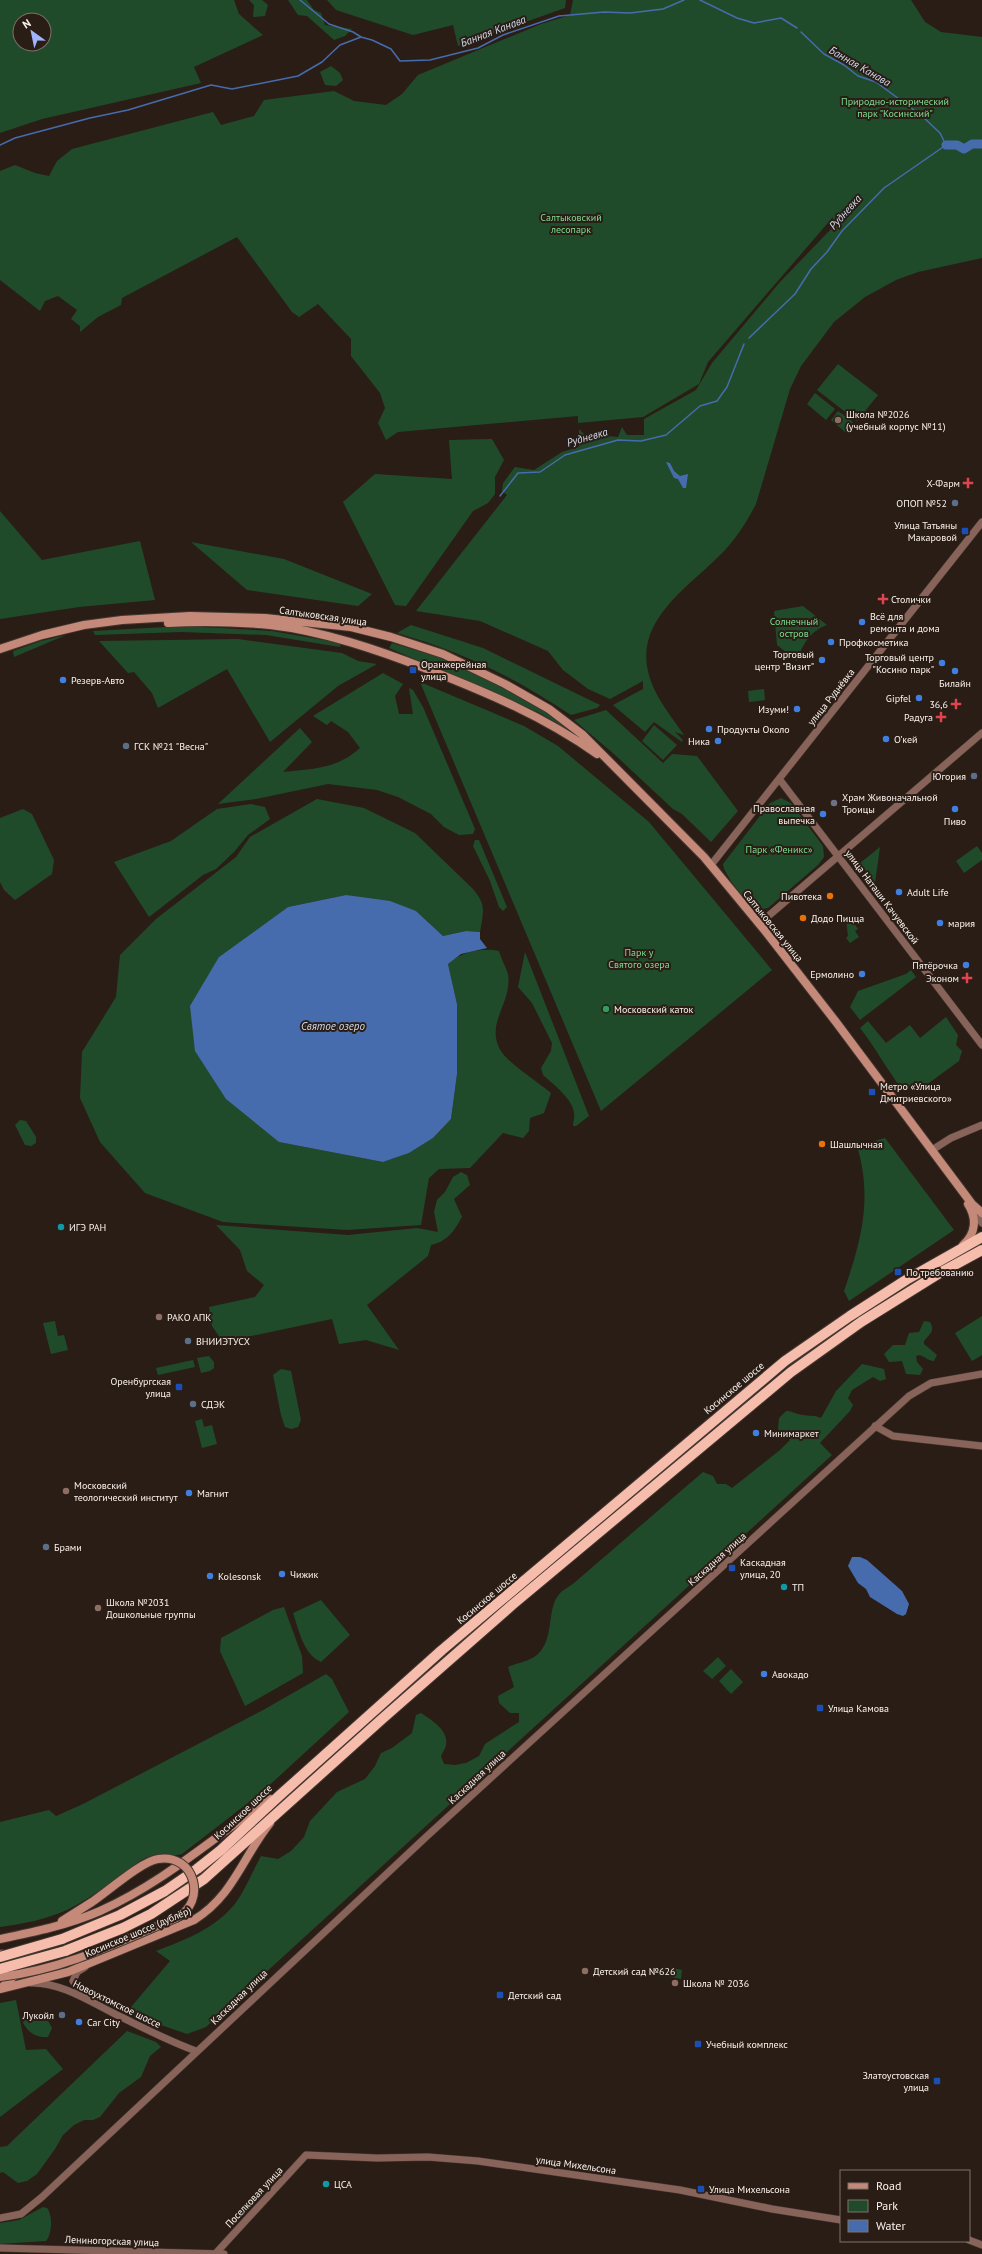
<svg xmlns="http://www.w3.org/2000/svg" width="982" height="2254" font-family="'PT Sans',sans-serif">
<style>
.green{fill:#204b2a;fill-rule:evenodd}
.water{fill:#466cae}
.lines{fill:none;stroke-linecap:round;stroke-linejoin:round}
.stream{stroke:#466cae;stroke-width:1.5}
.river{stroke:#466cae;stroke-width:9}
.tertiary-casing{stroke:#433730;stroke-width:8}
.secondary-casing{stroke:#433730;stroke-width:10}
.trunk-casing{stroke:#433730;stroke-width:12}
.tertiary{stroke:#886359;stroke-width:7}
.secondary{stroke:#c48979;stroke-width:8}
.trunk{stroke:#f6bcac;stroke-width:10}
.secondary-bridge-casing{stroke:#433730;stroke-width:10;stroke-linecap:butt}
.trunk-bridge-casing{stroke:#433730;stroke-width:12;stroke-linecap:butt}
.secondary-bridge{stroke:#c48979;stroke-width:8}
.trunk-bridge{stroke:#f6bcac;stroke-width:10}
.education-dot{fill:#8d6e63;stroke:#2a1d16;stroke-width:1.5}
.health-dot{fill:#e0444e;stroke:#2a1d16;stroke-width:1.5}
.service-dot{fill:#5c6f8a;stroke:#2a1d16;stroke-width:1.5}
.transit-dot{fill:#1a4fb4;stroke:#2a1d16;stroke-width:1.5}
.shop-dot{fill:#3f7fe0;stroke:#2a1d16;stroke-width:1.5}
.worship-dot{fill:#6b7280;stroke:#2a1d16;stroke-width:1.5}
.food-dot{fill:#e8710a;stroke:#2a1d16;stroke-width:1.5}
.leisure-dot{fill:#2e9e5b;stroke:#2a1d16;stroke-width:1.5}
.culture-dot{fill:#0f9aa8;stroke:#2a1d16;stroke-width:1.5}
.labels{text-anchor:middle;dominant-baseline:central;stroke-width:4;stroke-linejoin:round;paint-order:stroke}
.park-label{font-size:10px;fill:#7cde91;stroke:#2a1d16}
.poi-label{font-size:10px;fill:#fbf2ed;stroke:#2a1d16;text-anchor:start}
.street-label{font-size:10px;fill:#fbf2ed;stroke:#2a1d16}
.water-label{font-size:11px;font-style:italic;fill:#cedaed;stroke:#2a1d16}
</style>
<rect width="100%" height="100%" fill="#2a1d16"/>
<path class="green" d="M0,0h234l5,14 24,21 -69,32 7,16 -159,36 -42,14zM20,20h24v24h-24z
M249,0h13l6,5 -3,11 -12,1 1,-12z
M288,0h19l7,10 7,3 4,12 27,4 -7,7 -11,4 -27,-24 -9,-1z
M327,0h239l-1,8 -107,38 -5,-21 -40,10 -77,-25z
M573,0h338l14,22 16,10 41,5v221l-64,14 -22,8 -31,17 -31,25 -33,44 -11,23 -34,115c-10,19 -21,37 -37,52 -35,35 -91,69 -67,128 7,18 21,35 32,51l-9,-3 8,8 -1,2 -28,-20 -9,10 -32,-27 30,-16v-8l-33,18 -22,-10 -25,-19 -15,-19 -68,-30 -64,-10 91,-116 -5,-4 1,-8 12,-16 19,3 28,-18 17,-5v-18l10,10 18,-3 11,1 4,-10 5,8h17v-16l52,-29 16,-27 68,-81 52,-54 1,-11 -125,145 -9,22 -56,33 -65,6v-7l-180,16 -12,8 -8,-17 7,-15 -5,-15 -29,-37v-17l-33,-35 -19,13 -7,-5 -55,-75 -115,61 -1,7 -23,12 -18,15v-6l-9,-7 6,-9 -19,-14 -13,5 -5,10 -40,-31v-109l15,-6 20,8 14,3 8,-15 15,-12 141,-37 8,13 33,-9 10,-16 70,-9 20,10 32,4 16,-11 16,-19 123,-51 29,-9z
M331,66l9,7 3,7 -7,6 -11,-1 -5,-13z
M838,364l40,31 -21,26 -40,-31z
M815,393l20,16 -9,11 -19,-16z
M838,411l15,11 -8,10 -14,-12z
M492,439l12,21 -9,17v17l-7,9 -15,8 -67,95 -11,-1 -52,-103 32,-28 77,5 -3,-39z
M0,511l42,49 98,-19 15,59 -76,7 -79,12z
M191,542l93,17 88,35 -14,12 -111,-16z
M803,606l24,19c-17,6 -25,20 -30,36l-20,-16 -3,-34z
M411,625l72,23 117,57 -3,3 -26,7c-57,-38 -108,-63 -174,-82z
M184,626l88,5 69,12 -1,4 -74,-12 -85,-3 -86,3 -2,-4z
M66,635l-52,22 -1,-6 28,-10z
M238,639l104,14 16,8 19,3 -39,22 -68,56 -43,-73 -69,39 -6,-15 -18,-21 -6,1 -29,-32z
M392,643l53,16 41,17 60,33 30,25 -38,-22 -149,-64z
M383,673l20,11 -8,12 4,18h14l-4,-26 4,2 10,17 52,122 -2,5 -14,1 -15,-8 -13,-13 -33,-17 -21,-7 -49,-6 -72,15 -38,5 82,-76 12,14 -29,30c29,-3 54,-3 77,-24l-12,-16 -17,-11 -4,4 -14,-9z
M420,682l104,44 34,20 91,76 123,148 -171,141z
M764,689l1,11 -16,2 -1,-11z
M606,710l57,53 9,-9 25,2 41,55 -27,31 -29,-28 -9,-5 -59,-55 -40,-34z
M654,725l23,20 -14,15 -21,-19z
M781,798l10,5 32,43 1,11 -6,8 -50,43 -10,2c-9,-4 -35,-36 -35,-46l47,-61z
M317,799l47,9 51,25 58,56c14,16 10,24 7,43l-14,-1 -23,5 -27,-25 -70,-16 -58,12 -69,50 60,185 104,20 26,-9 24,-15 18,-19 6,-45v-70l-9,-40c12,-12 34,-17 51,-13 2,8 7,16 9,23 5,30 -26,51 -5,80 9,11 36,29 48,39l-7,20 -14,5 -1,13 -6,7 -20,-5 -33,35 -31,1 -10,9 -8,47 -74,5 -124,-8 -78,-29 -45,-51 -20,-44 2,-46 34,-55 4,-42 36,-36 80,-62 14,-20z
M251,804l14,3 5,12 -22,16 -14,17 -18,17 -13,6 -54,42 -35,-55 57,-21 46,-32z
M23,809l9,5 22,46 -2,14 -37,26 -11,-10 -4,-8v-64z
M475,840h4l28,67 -4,4 -4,-4 -9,-26 -17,-35z
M977,846l5,7v7l-18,13 -8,-12z
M880,847l-5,36 -15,-20z
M851,919l7,10 -3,2 4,6 -9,6 -4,-5 2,-2 -2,-16z
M525,952l64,164 -13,10h-3c0,-5 2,-9 1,-13 -1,-14 -21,-29 -31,-38l-2,-7 10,-17 1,-8 -20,-40 -14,-16z
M911,970l5,7 -56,43 -10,-13 8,-16 48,-17z
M946,1017l12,18 -2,10 6,6 -3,10 -41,30 -17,-3c-15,-20 -26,-41 -41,-60l8,-7 18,22 24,-18 10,13z
M20,1120l6,1 10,16v6l-5,3 -6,-1 -10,-20z
M885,1138l69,92 -105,71 -5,-10c17,-50 29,-92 13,-145z
M461,1172l6,3 3,10 -16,14 8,18c-8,14 -14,24 -31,28l-3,11 -61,49 32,45 -33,-10 -27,4 -7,-25 -109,23 -11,-16 -3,-19 46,-10 9,-12 -17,-14 -7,-21 -24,-25 132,10 69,-7 21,4 -4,-20 3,-12 8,-8 8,-15z
M982,1316v39l-10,6 -17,-28z
M55,1321l3,15 6,-1 4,15 -17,4 -8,-31z
M924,1321l6,1c5,9 0,12 -6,19v3l13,11 -3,6c-8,0 -11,-8 -18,-5l1,6 6,7 -3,6 -14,-1 -4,-13 -13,1 -5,-8 9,-9h12l4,-12 10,-1z
M209,1356l5,6v6l-4,3 -9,2 -4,-15z
M193,1360l2,7 -37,8 -2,-7z
M862,1364l22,5 2,10 -6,2 -7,-4 -21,13 -4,8 5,7 -3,6 -30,32 12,12 -626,572 -19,7 -61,-21 44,-52 -14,-10c29,-11 58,-22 78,-46 11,-14 18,-33 27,-49l17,3 13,-8 13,-14 6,-16 27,-29 28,-13 10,-13 6,-13 11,-5 20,-15 4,-18 5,-2c10,7 28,17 25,32 0,3 -4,8 -5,11l3,8 11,1 11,-2 13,-7 6,-12 34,-22v-9h-9l-11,-10 -1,-7 16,-9 -6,-20c9,-4 22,-6 29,-12 19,-17 8,-47 24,-63 4,-3 9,-6 13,-9l129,-111 10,4 4,8h9l6,4 48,-38 10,-10 -12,-11 1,-11 7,-7c6,0 7,2 12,3 10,3 13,0 23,4l15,-27z
M281,1369l10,2 10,49 -3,7 -7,2 -6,-2 -4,-12 -8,-40z
M202,1419l2,8 8,-2 5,19 -15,4 -7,-27z
M321,1600l29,35 -29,27c-18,-8 -22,-32 -28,-49z
M284,1607l18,49 1,17 -58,33 -25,-55 1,-13 52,-28z
M718,1657l8,9 -14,13 -9,-8z
M731,1669l12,13 -12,12 -12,-13z
M326,1674l6,5 17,33 -87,80 -80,62c-14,4 -24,-2 -39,5 -24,17 -48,37 -74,50 -21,10 -46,15 -69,18v-105l49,-12 7,6 27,-12 182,-95z
M663,1966l19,4 -1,9 -20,-4z
M16,2000l10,50 20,-1 17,20 -63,48v-114z
M34,2012l13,7 5,9 -4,9c-12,1 -19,-4 -25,-14l4,-10z
M127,2031l29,11 5,5 -11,9 -9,21 -22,16 -19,24 -7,3h-9l-10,5 -11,10 -8,14 -18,25 -10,7 -9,2 -15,-11 -3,1v-26l7,-1z
M43,2207l4,1c6,7 5,26 -1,33l-46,3v-21l19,-3z"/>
<path class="water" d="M666,462l4,1 4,8 6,5 8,-2 -2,14h-3l-5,-9 -4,-1z
M346,895l44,6 26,10 27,25 23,-5 14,1v7l7,9 -26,6 -13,10 9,40v70l-6,45 -18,19 -24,15 -26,9 -104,-20 -53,-43 -31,-48 -5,-45 29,-49 69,-50z
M852,1557h8l7,3 35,31 7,13 -3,10 -3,2 -6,-2 -27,-17 -4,-8 -8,-6 -10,-17z"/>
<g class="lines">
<path class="stream" d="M300,0l29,24 24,8 8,5 11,3 19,9 9,12 30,-1 48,-12 25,-13 56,-19 45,-4 26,1 33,-4 21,-9
M700,0l37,18 17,5 27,-5 16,10
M0,145l15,-7 75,-20 38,-8 83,-25 21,4 66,-13 24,-14 18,-17 21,-8
M749,338l46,-44 16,-25 16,-17 15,-21 42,-43 62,-43 -6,-12 -18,-17 -46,-34 -18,-6 -14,-11 -20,-11 -23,-22
M500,496l18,-23 22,-1 25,-17 53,-15 23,1 25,-6 34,-29 17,-5 10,-14 17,-43"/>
<path class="river" d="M946,145h11l7,4 8,-5h10"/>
<defs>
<path id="tertiary" d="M780,780l202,265
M711,865l271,-343
M759,924l223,-191
M932,1150l19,-12 31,-13
M972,1209l10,14
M875,1426l18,10 89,10
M85,1967l-8,5 -4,9 12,16
M31,1983c29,-1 58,18 84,31 27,13 53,27 81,37
M0,2218l21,-4 21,-17 384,-360 483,-441 22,-13 51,-9
M969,2240l13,5
M0,2248l224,6
M216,2253l90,-98 71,3 51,-1 50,4 202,29 92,19 69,11"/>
<path id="secondary" d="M168,623c33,-2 69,-1 102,2 53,6 108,25 157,44 61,24 116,47 170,85
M0,649l42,-14 42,-10 38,-5 68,-4 75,2 86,9 40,10 52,17 62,30 44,25 34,26 121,122 62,75 70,90 136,182 10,9
M963,1245c13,-11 14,-27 5,-41
M62,1921l30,-19
M0,1939c34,-7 68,-14 100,-28 63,-28 114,-74 170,-112
M1,1988l14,-13c0,-11 -4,-16 -13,-21
M0,1989l68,-17 126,-52c40,-25 48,-62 76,-97"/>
<path id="trunk" d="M62,1939l58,-24 45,-24 32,-22 24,-19 58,-54 163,-146 343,-289 65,-45 56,-36 76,-43
M65,1951l58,-23 28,-14 53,-35 178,-160 130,-114 279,-233 70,-50 77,-48 44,-24"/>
</defs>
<use href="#tertiary" class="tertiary-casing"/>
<use href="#secondary" class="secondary-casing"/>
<use href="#trunk" class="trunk-casing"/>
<use href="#tertiary" class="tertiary"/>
<use href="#secondary" class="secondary"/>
<use href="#trunk" class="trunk"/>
<defs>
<path id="secondary-bridge" d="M0,1977c65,-8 117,-34 176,-59 32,-16 19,-65 -18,-59 -16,2 -51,33 -66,43"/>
<path id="trunk-bridge" d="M0,1957l62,-18
M0,1969l65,-18"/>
</defs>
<use href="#secondary-bridge" class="secondary-bridge-casing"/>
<use href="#trunk-bridge" class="trunk-bridge-casing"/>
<use href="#secondary-bridge" class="secondary-bridge"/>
<use href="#trunk-bridge" class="trunk-bridge"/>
</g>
<g class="education-dot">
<circle cx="838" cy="420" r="4"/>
<circle cx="159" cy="1317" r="4"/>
<circle cx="66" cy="1491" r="4"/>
<circle cx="98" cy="1608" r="4"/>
<circle cx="585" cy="1971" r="4"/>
<circle cx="675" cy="1983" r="4"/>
</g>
<g class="health-dot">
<path d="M966 477h4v4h4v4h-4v4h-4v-4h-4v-4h4z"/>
<path d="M881 593h4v4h4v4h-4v4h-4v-4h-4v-4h4z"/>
<path d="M954 698h4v4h4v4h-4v4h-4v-4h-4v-4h4z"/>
<path d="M939 711h4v4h4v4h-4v4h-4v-4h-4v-4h4z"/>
<path d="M965 972h4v4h4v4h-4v4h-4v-4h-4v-4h4z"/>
</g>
<g class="service-dot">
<circle cx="955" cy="503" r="4"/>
<circle cx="126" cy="746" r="4"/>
<circle cx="974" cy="776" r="4"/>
<circle cx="188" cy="1341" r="4"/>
<circle cx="193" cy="1404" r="4"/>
<circle cx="46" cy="1547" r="4"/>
<circle cx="62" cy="2015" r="4"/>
</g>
<g class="transit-dot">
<rect x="961" y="527" width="8" height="8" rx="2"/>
<rect x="409" y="666" width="8" height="8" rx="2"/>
<rect x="868" y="1088" width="8" height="8" rx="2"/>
<rect x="894" y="1268" width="8" height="8" rx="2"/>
<rect x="175" y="1383" width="8" height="8" rx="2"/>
<rect x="728" y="1564" width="8" height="8" rx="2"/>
<rect x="816" y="1704" width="8" height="8" rx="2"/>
<rect x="496" y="1991" width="8" height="8" rx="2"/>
<rect x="694" y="2040" width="8" height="8" rx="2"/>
<rect x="933" y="2077" width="8" height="8" rx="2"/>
<rect x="697" y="2185" width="8" height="8" rx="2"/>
</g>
<g class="shop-dot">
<circle cx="862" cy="622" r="4"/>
<circle cx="831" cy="642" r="4"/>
<circle cx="822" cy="660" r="4"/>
<circle cx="942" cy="663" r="4"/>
<circle cx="955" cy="671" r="4"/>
<circle cx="63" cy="680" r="4"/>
<circle cx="919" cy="698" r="4"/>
<circle cx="797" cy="709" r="4"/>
<circle cx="709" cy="729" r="4"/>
<circle cx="886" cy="739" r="4"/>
<circle cx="718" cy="741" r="4"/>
<circle cx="955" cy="809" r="4"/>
<circle cx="823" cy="814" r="4"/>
<circle cx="899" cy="892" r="4"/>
<circle cx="940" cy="923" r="4"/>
<circle cx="966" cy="965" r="4"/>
<circle cx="862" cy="974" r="4"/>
<circle cx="756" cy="1433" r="4"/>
<circle cx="189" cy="1493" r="4"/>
<circle cx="282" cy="1574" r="4"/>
<circle cx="210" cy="1576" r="4"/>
<circle cx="764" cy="1674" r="4"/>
<circle cx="79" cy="2022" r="4"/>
</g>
<circle class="worship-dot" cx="834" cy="803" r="4"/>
<g class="food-dot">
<circle cx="830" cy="896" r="4"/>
<circle cx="803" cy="918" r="4"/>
<circle cx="822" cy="1144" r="4"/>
</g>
<circle class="leisure-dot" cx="606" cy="1009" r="4"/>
<g class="culture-dot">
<circle cx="61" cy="1227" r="4"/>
<circle cx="784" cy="1587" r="4"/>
<circle cx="326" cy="2184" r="4"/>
</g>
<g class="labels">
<g class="park-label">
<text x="895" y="101">Природно-исторический<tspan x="895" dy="12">парк "Косинский"</tspan></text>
<text x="571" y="217">Салтыковский<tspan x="571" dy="12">лесопарк</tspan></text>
<text x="794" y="621">Солнечный<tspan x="794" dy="12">остров</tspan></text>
<text x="779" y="849">Парк «Феникс»</text>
<text x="639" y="952">Парк у<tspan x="639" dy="12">Святого озера</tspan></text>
</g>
<g class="poi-label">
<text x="846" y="414">Школа №2026<tspan x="846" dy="12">(учебный корпус №11)</tspan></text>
<text x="960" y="483" text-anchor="end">X-Фарм</text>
<text x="947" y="503" text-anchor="end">ОПОП №52</text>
<text x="957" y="525" text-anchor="end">Улица Татьяны<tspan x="957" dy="12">Макаровой</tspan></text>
<text x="891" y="599">Столички</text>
<text x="870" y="616">Всё для<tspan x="870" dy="12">ремонта и дома</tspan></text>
<text x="839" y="642">Профкосметика</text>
<text x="814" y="654" text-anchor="end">Торговый<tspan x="814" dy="12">центр "Визит"</tspan></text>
<text x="934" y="657" text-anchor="end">Торговый центр<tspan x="934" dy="12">"Косино парк"</tspan></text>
<text x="421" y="664">Оранжерейная<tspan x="421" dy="12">улица</tspan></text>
<text x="71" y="680">Резерв-Авто</text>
<text x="955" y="683" text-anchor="middle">Билайн</text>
<text x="911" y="698" text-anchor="end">Gipfel</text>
<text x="948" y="704" text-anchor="end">36,6</text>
<text x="789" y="709" text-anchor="end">Изуми!</text>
<text x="933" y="717" text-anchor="end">Радуга</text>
<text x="717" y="729">Продукты Около</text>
<text x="894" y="739">О’кей</text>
<text x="710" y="741" text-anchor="end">Ника</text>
<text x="134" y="746">ГСК №21 "Весна"</text>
<text x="966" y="776" text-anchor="end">Югория</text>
<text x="842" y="797">Храм Живоначальной<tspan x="842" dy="12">Троицы</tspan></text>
<text x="815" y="808" text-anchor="end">Православная<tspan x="815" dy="12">выпечка</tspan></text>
<text x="955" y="821" text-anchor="middle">Пиво</text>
<text x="907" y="892">Adult Life</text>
<text x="822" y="896" text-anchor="end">Пивотека</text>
<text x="811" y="918">Додо Пицца</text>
<text x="948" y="923">мария</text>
<text x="958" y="965" text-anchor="end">Пятёрочка</text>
<text x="854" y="974" text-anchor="end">Ермолино</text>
<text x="959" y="978" text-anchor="end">Эконом</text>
<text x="614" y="1009">Московский каток</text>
<text x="880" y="1086">Метро «Улица<tspan x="880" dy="12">Дмитриевского»</tspan></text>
<text x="830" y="1144">Шашлычная</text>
<text x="69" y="1227">ИГЭ РАН</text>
<text x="906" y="1272">По требованию</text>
<text x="167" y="1317">РАКО АПК</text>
<text x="196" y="1341">ВНИИЭТУСХ</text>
<text x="171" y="1381" text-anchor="end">Оренбургская<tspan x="171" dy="12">улица</tspan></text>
<text x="201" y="1404">СДЭК</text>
<text x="764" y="1433">Минимаркет</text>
<text x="74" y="1485">Московский<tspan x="74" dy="12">теологический институт</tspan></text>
<text x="197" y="1493">Магнит</text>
<text x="54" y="1547">Брами</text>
<text x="740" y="1562">Каскадная<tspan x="740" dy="12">улица, 20</tspan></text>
<text x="290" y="1574">Чижик</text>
<text x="218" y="1576">Kolesonsk</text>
<text x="792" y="1587">ТП</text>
<text x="106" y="1602">Школа №2031<tspan x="106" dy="12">Дошкольные группы</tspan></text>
<text x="772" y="1674">Авокадо</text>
<text x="828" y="1708">Улица Камова</text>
<text x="593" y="1971">Детский сад №626</text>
<text x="683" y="1983">Школа № 2036</text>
<text x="508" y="1995">Детский сад</text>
<text x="54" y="2015" text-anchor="end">Лукойл</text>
<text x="87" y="2022">Car City</text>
<text x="706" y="2044">Учебный комплекс</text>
<text x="929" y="2075" text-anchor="end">Златоустовская<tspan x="929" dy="12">улица</tspan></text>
<text x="334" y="2184">ЦСА</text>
<text x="709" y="2189">Улица Михельсона</text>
</g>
<g class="street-label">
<text transform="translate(323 616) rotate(8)">Салтыковская улица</text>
<text transform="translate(831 697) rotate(-52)">улица Руднёвка</text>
<text transform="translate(882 897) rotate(53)">улица Наташи Качуевской</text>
<text transform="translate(773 926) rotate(51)">Салтыковская улица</text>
<text transform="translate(734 1388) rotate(-40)">Косинское шоссе</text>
<text transform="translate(717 1559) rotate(-42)">Каскадная улица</text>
<text transform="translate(487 1598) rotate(-40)">Косинское шоссе</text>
<text transform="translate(477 1777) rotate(-43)">Каскадная улица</text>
<text transform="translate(243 1812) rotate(-43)">Косинское шоссе</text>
<text transform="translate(138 1932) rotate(-23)">Косинское шоссе (дублёр)</text>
<text transform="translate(239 1997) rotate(-44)">Каскадная улица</text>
<text transform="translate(117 2004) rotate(26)">Новоухтомское шоссе</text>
<text transform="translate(576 2165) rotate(8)">улица Михельсона</text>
<text transform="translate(254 2197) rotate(-47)">Поселковая улица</text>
<text transform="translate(112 2241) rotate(2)">Лениногорская улица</text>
</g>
<g class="water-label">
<text transform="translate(493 31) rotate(-21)">Банная Канава</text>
<text transform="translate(860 66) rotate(30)">Банная Канава</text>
<text transform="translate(845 212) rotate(-48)">Рудневка</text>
<text transform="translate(587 437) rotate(-16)">Рудневка</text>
<text x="333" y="1026">Святое озеро</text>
</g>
</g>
<rect x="840" y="2170" width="130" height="72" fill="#2a1d16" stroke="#7e726c"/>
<rect x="848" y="2183" width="20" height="6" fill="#c48979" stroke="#7e726c"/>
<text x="876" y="2190" font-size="12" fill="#fbf2ed">Road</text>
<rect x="848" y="2200" width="20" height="12" fill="#204b2a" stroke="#7e726c"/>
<text x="876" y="2210" font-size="12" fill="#fbf2ed">Park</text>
<rect x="848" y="2220" width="20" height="12" fill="#466cae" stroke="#7e726c"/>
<text x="876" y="2230" font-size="12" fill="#fbf2ed">Water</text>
<g transform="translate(32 32) rotate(327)"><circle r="19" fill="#2a1d16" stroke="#7e726c"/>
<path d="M0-3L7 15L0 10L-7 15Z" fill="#a0b3fd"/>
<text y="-6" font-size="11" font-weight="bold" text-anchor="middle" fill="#fbf2ed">N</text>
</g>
</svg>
